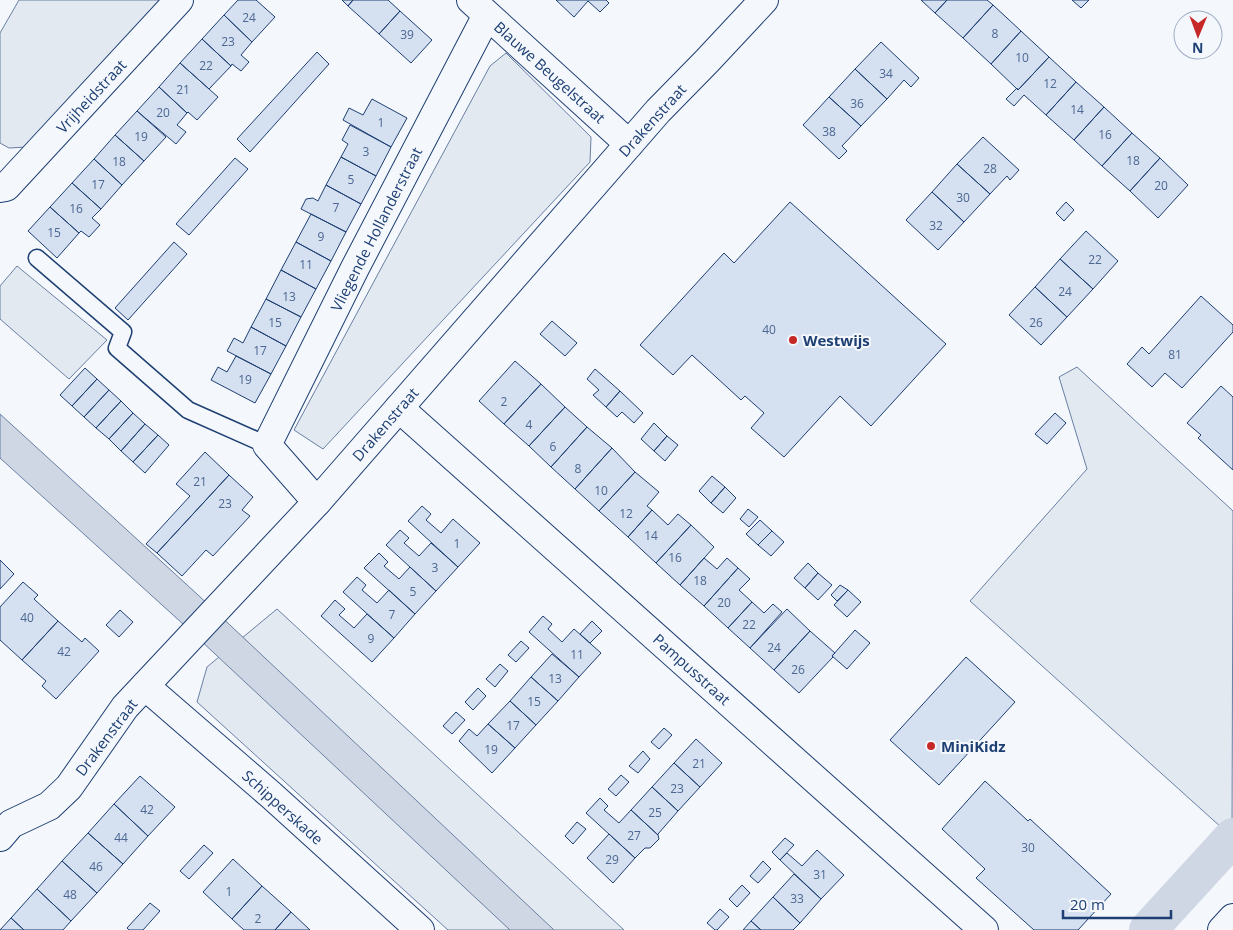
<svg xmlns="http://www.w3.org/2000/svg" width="1233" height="930" font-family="'Open Sans',sans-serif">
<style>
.green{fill:#e3e9f0;stroke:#687fa3}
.water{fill:#cfd7e4;stroke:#687fa3}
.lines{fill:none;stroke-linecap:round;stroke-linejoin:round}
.canal{stroke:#cfd7e4;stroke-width:38}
.building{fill:#d5e0f0;stroke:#1d3f73}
.service-casing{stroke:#1d3f73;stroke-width:19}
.minor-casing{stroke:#1d3f73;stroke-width:30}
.tertiary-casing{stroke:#1d3f73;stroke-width:30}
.service{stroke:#f4f7fb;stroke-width:16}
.minor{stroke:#f4f7fb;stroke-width:28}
.tertiary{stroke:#f4f7fb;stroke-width:28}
.poi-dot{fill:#c62828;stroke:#f4f7fb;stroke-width:2}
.labels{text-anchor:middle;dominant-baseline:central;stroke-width:4;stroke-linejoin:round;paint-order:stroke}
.number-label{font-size:12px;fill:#4b6792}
.street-label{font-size:15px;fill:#1d3f73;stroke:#f4f7fb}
.poi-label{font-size:15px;font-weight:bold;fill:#1d3f73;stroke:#f4f7fb;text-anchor:start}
</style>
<rect width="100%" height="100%" fill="#f4f7fb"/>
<path class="green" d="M19,0h154l-147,147 -17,1 -9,-5v-110z
M506,53l85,84 -1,25 -267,287 -29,-19 196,-364z
M17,266l90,74 -38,39 -69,-60v-33z
M1077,367l156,144 -1,326 -262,-236 117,-132 -28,-92z
M277,609l347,321h-176l-251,-228 10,-35z"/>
<path class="water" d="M0,414l197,180 357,336h-44l-327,-306 -183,-166z"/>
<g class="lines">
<path class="canal" d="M1148,930l85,-93"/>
</g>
<path class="building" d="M238,0h18l19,17 -23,25 -28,-27z
M342,0h11l-5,6z
M353,0h35l12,11 -21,23 -31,-28z
M556,0h50l3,3 -9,9 -12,-11 -14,16z
M921,0h26l-12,13z
M947,0h40l6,5 -30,33 -28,-25z
M1072,0h17l-8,8z
M993,5l28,26 -30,33 -28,-26z
M400,11l32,29 -21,23 -32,-29z
M224,15l28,27 -11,13 8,7 -8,9 -9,-7 -1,2 -29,-27z
M1021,31l28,26 -31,33 -27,-26z
M202,39l29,27 -22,23 -29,-26z
M881,42l38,36 -8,9 -7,-7 -17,19 -32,-30z
M317,52l12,12 -79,88 -13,-13z
M1049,57l27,25 -30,33 -22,-20 -10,11 -8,-7 11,-11 1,2z
M180,63l38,34 -21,23 -9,-8 -1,1 -28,-26z
M855,69l32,30 -26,27 -32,-29z
M1076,82l28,25 -30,33 -28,-25z
M159,87l28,26 -10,12 9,7 -10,12 -39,-33z
M829,97l32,29 -19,20 5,5 -8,8 -36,-34z
M372,99l35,19 -16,29 -48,-27 6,-12 14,7z
M1104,107l28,26 -30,33 -28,-26z
M137,111l29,26 -22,24 -29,-26z
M350,125l41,22 -15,29 -35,-19 7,-13 -6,-4z
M1132,133l28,25 -30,33 -28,-25z
M115,135l29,26 -22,24 -28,-26z
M983,137l36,33 -9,10 -3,-4 -17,18 -33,-30z
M341,157l35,19 -15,28 -35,-19z
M235,158l13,11 -59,66 -13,-11z
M1160,158l28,27 -30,33 -28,-27z
M94,159l28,26 -21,24 -29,-26z
M957,164l33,30 -26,28 -32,-30z
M72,183l29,26 -9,9 8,7 -11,12 -8,-6 -2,2 -29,-26z
M326,185l35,19 -15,28 -45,-23 5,-10 7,-1 5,3z
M932,192l32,30 -26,28 -32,-30z
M790,202l156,142 -75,82 -31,-30 -56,61 -33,-29 13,-15 -19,-17 -4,4 -49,-45 -19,20 -33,-30 84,-92 10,10z
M1066,202l8,8 -10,11 -8,-8z
M50,207l29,26 -22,25 -29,-27z
M311,214l35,18 -15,29 -35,-19z
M1086,231l32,30 -25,28 -33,-30z
M174,242l13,12 -59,66 -13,-12z
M296,242l35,19 -15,28 -35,-19z
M1060,259l33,30 -26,28 -32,-30z
M281,270l35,19 -15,28 -35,-18z
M1035,287l32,30 -26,28 -32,-30z
M1201,296l32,29v7l-51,56 -17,-15 -13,14 -25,-23 15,-17 7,7z
M266,299l35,18 -15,29 -35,-19z
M552,321l25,22 -12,13 -25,-22z
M251,327l35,19 -15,28 -44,-23 7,-13 9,5z
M236,356l35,18 -16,29 -44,-23 7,-13 9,5z
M515,361l26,23 -37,40 -25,-23z
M85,368l12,11 -25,27 -12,-11z
M595,369l25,22 -14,16 -13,-12 6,-5 -12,-11z
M97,379l12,11 -25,27 -12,-11z
M541,384l24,23 -36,39 -25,-22z
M1221,386l12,11v73l-35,-32 3,-3 -14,-12z
M109,390l12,11 -25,27 -12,-11z
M620,391l23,22 -9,10 -12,-11 -5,5 -11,-10z
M121,401l12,12 -24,26 -13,-11z
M565,407l22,20 -36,40 -22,-21z
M133,413l12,11 -24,27 -12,-12z
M1055,413l11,10 -19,21 -12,-10z
M654,423l13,13 -13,15 -13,-12z
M145,424l13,11 -25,27 -12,-11z
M587,427l25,21 -37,41 -24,-22z
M158,435l11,10 -24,28 -12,-11z
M667,436l11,9 -13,16 -11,-10z
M612,448l23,24 -36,39 -24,-22z
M205,452l24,23 -72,78 -11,-9 44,-48 -14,-12z
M635,472l24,20 -12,14 5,4 -24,27 -29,-26z
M229,475l24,22 -11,13 8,6 -37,40 -7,-6 -24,26 -25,-23z
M712,476l13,11 -14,16 -12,-12z
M725,487l11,11 -13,15 -12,-10z
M422,506l9,8 -5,6 15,13 12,-14 27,24 -22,24 -50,-46z
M748,509l10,8 -9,10 -9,-8z
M652,510l16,15 10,-11 13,11 -35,38 -28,-26z
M760,520l12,11 -14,14 -12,-11z
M691,525l23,22 -34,38 -24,-22z
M400,530l9,8 -5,5 15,13 12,-13 27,24 -22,24 -50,-46z
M772,531l12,11 -13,14 -13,-11z
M379,553l9,9 -4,4 15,13 11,-12 26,24 -21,23 -51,-46z
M704,558l13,11 10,-11 11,10 -34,38 -24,-21z
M0,560l14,14 -14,15z
M808,563l10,10 -13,15 -11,-10z
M738,568l12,11 -11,11 13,12 -24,26 -24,-22z
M818,573l14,12 -14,15 -13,-12z
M357,577l9,8 -4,5 15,13 12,-13 26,24 -21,24 -51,-46z
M23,582l15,13 -4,4 24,22 -36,39 -22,-20v-33z
M840,585l8,5 -11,11 -6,-6z
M848,590l13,12 -14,15 -13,-12z
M335,600l10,9 -6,6 15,13 13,-14 27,24 -22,24 -51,-46z
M752,602l12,11 9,-9 9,8 -32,36 -22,-20z
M787,609l23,22 -36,39 -24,-22z
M120,610l13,12 -14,15 -13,-12z
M543,616l9,8 -4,5 14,13 12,-13 27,24 -22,24 -50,-45z
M58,621l24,21 3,-4 14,13 -43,48 -14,-13 4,-5 -24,-21z
M592,621l10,10 -12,12 -10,-9z
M855,630l15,13 -23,26 -15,-13z
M810,631l25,22 -3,3 1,1 -34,36 -25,-23z
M521,641l8,7 -13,14 -8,-7z
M552,654l27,23 -21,24 -27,-24z
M966,657l49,45 -76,83 -49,-45z
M500,664l8,7 -13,16 -9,-8z
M531,677l27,24 -22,24 -26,-24z
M478,688l8,8 -13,14 -8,-8z
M510,701l26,24 -21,23 -27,-24z
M456,712l9,8 -13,14 -9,-8z
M488,724l27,24 -23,25 -33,-32 10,-12 8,7z
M664,728l8,7 -13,14 -8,-7z
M696,739l26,24 -22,24 -26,-24z
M643,751l7,8 -12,14 -9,-7z
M674,763l26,24 -22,24 -26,-24z
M621,775l8,7 -13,14 -8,-7z
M140,776l35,31 -27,29 -34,-32z
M985,781l43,40 2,-2 81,75 -33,36h-44l-58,-52 9,-9 -43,-40z
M652,787l26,24 -20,23v1l-27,-25z
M600,798l8,8 -4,4 15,13 12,-13 27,25 1,4 -9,9h-5l-10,10 -49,-45z
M114,804l34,32 -25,28 -35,-31z
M577,822l9,7 -13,15 -8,-8z
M88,833l35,31 -26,29 -35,-32z
M609,834l26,24 -22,25 -26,-25z
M785,838l9,7 -14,15 -8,-8z
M204,845l9,8 -24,26 -9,-8z
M817,850l27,25 -23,24 -41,-39 7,-7 15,13z
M233,859l29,27 -30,33 -29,-27z
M62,861l35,32 -26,28 -34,-32z
M763,861l8,8 -13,14 -8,-7z
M794,874l27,25 -21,24 -27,-26z
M742,885l8,8 -13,14 -8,-8z
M262,886l29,26 -16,18h-31l-12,-11z
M37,889l34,32 -8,9h-39l-13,-12z
M773,897l27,26 -7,7h-32l-10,-9z
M150,903l10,8 -17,19h-14l-2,-2z
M720,909l9,8 -12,13h-2l-8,-7z
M291,912l19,18h-35z
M11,918l13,12h-24z
M751,921l10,9h-18z"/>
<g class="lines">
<defs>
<path id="service" d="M37,258l86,74 -6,16 71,62 79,35"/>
<path id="minor" d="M471,0l158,144
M0,188l6,-1 173,-187
M399,408l585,522
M317,502l-50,-57 88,-177 132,-253
M145,686l126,109 149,135"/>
<path id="tertiary" d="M0,837l11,-13 38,-18 20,-19 56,-80 192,-205 341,-391 49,-50 57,-61
M1222,930l11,-12"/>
</defs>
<use href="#service" class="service-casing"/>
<use href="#minor" class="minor-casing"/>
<use href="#tertiary" class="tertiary-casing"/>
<use href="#service" class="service"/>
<use href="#minor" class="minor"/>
<use href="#tertiary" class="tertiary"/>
</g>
<g class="poi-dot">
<circle cx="793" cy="340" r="5"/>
<circle cx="931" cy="746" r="5"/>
</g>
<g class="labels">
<g class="number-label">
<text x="249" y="17">24</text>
<text x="995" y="33">8</text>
<text x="407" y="34">39</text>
<text x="228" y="41">23</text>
<text x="1022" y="57">10</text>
<text x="206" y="65">22</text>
<text x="886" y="73">34</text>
<text x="1050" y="83">12</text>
<text x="183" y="89">21</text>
<text x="857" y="103">36</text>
<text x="1077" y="109">14</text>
<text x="163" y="112">20</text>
<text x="381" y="122">1</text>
<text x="829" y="131">38</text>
<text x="1105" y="134">16</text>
<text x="141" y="136">19</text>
<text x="366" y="151">3</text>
<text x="1133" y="160">18</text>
<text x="119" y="161">18</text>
<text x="990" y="168">28</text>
<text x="351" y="179">5</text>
<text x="98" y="184">17</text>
<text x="1161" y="185">20</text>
<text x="963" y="197">30</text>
<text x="336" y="207">7</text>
<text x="76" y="208">16</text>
<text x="936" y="225">32</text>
<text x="54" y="232">15</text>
<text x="321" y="236">9</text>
<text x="1095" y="259">22</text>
<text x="306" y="264">11</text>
<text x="1065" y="291">24</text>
<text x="289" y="296">13</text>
<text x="275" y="322">15</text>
<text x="1036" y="322">26</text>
<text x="769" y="329">40</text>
<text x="260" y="350">17</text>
<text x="1175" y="354">81</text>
<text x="245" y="379">19</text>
<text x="504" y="401">2</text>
<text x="529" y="424">4</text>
<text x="553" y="446">6</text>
<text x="578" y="468">8</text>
<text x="200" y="481">21</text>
<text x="601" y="490">10</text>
<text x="225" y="503">23</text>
<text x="626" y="513">12</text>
<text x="651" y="535">14</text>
<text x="457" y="543">1</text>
<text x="675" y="557">16</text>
<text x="435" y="567">3</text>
<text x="700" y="580">18</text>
<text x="413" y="591">5</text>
<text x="724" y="602">20</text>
<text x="392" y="614">7</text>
<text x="27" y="617">40</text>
<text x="749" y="624">22</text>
<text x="371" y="638">9</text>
<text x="774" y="647">24</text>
<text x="64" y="651">42</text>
<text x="577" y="654">11</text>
<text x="798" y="669">26</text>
<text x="555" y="678">13</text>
<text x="534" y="701">15</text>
<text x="513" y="725">17</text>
<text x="491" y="749">19</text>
<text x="699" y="763">21</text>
<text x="677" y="788">23</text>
<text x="147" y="809">42</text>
<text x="655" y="812">25</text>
<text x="634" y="835">27</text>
<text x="121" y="837">44</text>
<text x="1028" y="847">30</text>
<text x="612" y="859">29</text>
<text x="96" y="866">46</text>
<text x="820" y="874">31</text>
<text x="229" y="891">1</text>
<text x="70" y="894">48</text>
<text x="797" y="898">33</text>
<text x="258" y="918">2</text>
</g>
<g class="street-label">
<text transform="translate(550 72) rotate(42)">Blauwe Beugelstraat</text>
<text transform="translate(91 96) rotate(-47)">Vrijheidstraat</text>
<text transform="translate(652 120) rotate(-48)">Drakenstraat</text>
<text transform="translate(376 229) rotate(-63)">Vliegende Hollanderstraat</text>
<text transform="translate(385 424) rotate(-49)">Drakenstraat</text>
<text transform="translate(692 669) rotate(42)">Pampusstraat</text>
<text transform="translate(106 737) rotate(-53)">Drakenstraat</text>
<text transform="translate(283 807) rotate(42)">Schipperskade</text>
</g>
<g class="poi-label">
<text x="803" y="340">Westwijs</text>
<text x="941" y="746">MiniKidz</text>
</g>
</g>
<g transform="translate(1198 35) rotate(181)"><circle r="24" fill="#f4f7fb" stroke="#9eadc5"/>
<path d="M0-4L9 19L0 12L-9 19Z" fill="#c62828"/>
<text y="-8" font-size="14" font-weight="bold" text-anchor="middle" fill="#1d3f73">N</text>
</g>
<path d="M1063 910v8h108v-8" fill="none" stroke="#1d3f73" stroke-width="2.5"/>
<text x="1070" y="910" font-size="15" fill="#1d3f73" stroke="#f4f7fb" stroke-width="4" paint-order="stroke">20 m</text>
</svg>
